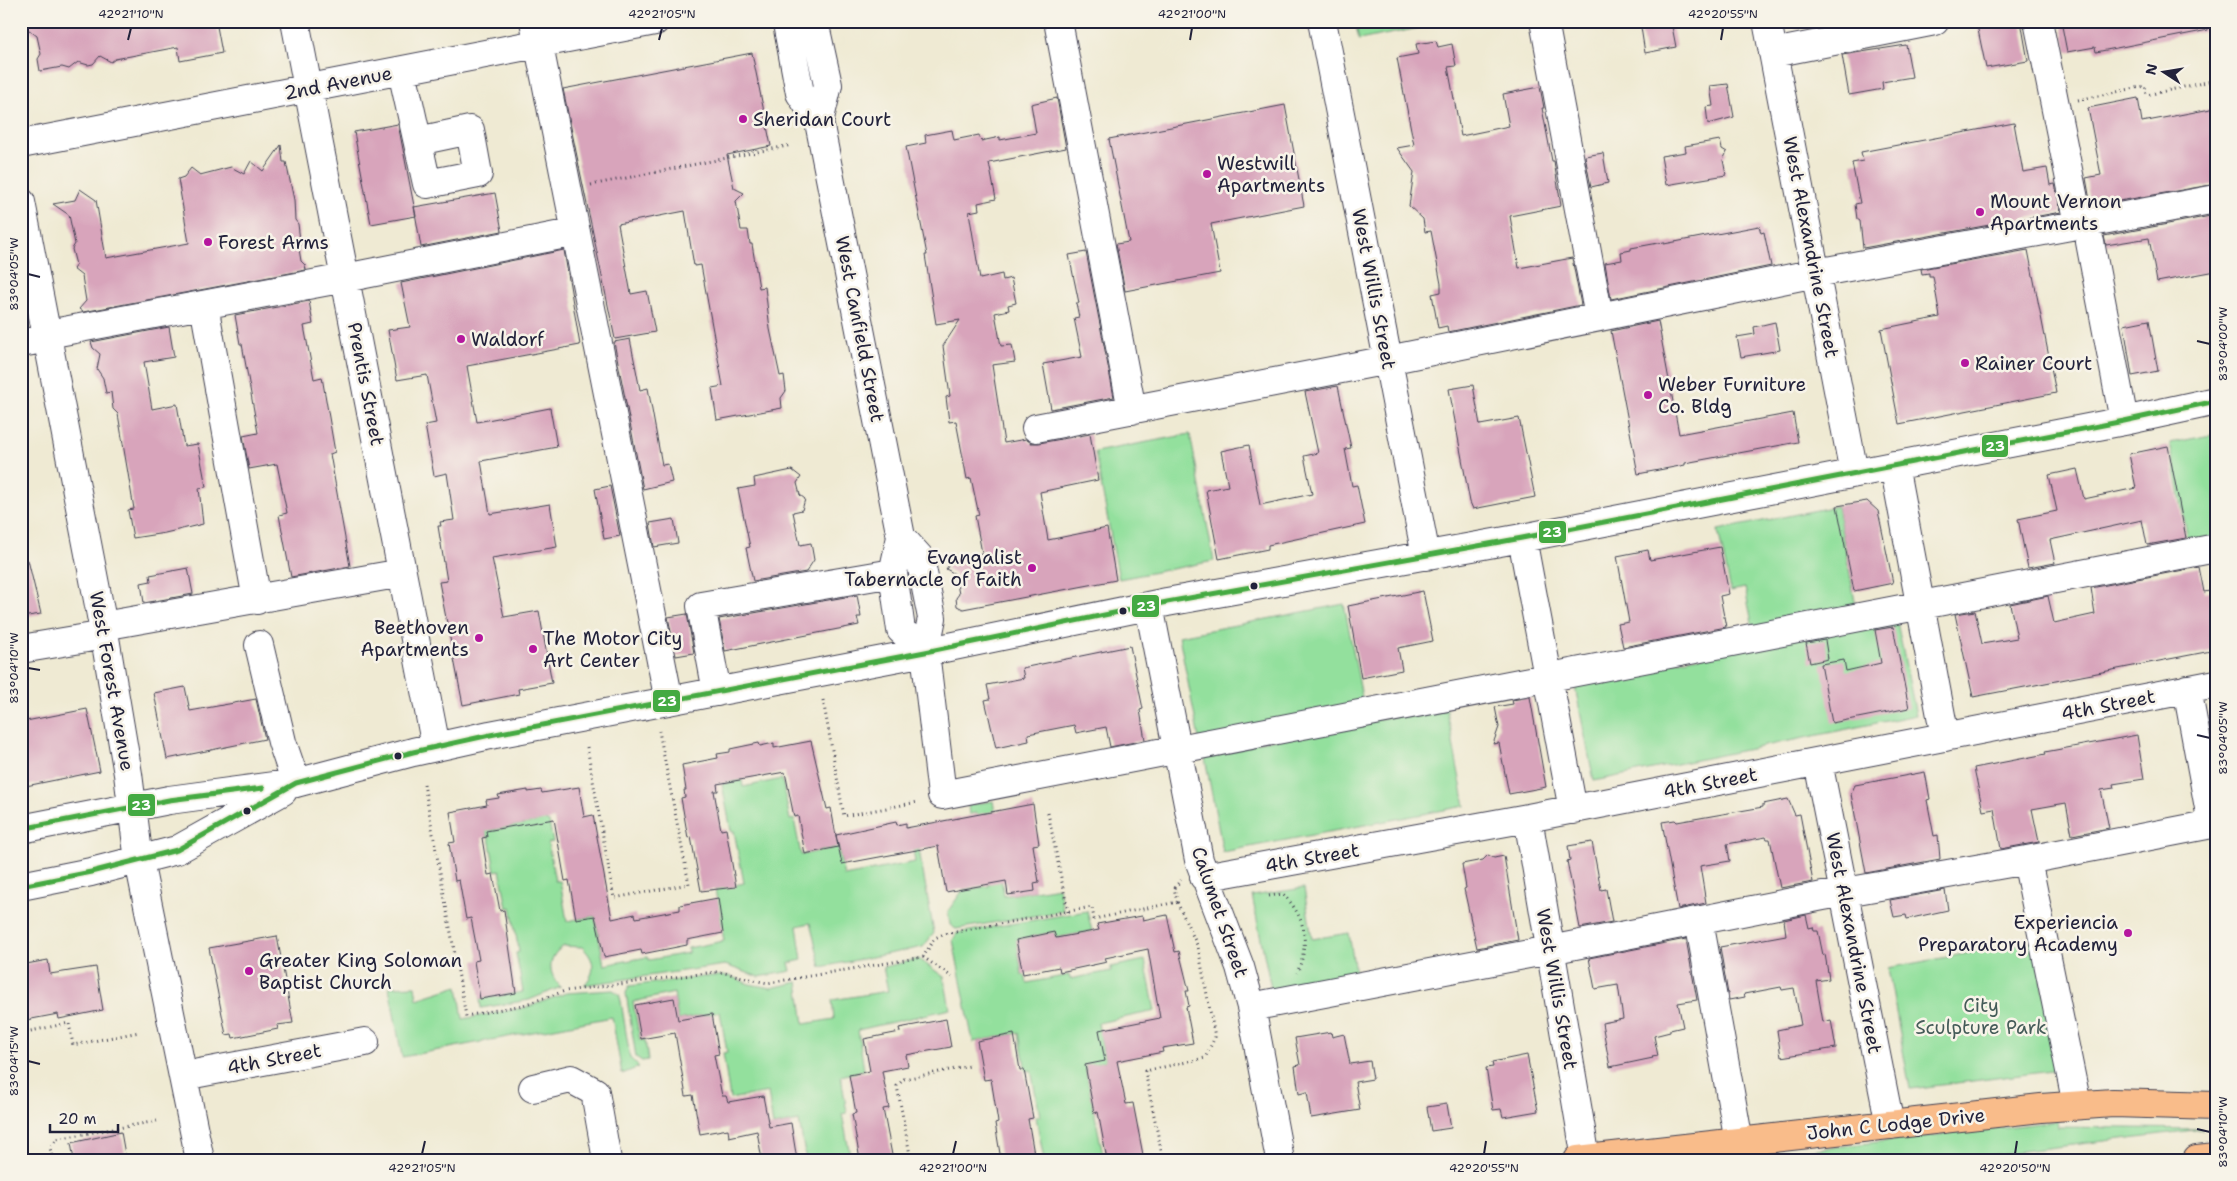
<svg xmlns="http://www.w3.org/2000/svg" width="2237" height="1181" font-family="'Shantell Sans',sans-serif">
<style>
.green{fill:#93e09d;stroke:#5a816c}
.building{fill:#d8a4bb}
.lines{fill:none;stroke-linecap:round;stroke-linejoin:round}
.minor-casing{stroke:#414052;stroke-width:30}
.major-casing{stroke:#414052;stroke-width:30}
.highway-casing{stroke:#414052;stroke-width:30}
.path{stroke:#414052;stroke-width:3;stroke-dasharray:1 4;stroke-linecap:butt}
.minor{stroke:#fff;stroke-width:28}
.major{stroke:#f9bc8a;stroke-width:28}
.highway{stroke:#f9bc8a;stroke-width:28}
.bus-1-casing{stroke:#f7f3e8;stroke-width:9}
.bus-1{stroke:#44aa42;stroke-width:5}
.ticks{fill:none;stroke:#22223b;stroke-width:2}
.poi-dot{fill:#b5179e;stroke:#f7f3e8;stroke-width:2}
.bus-dot{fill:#22223b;stroke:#f7f3e8;stroke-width:2}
.labels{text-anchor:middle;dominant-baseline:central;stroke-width:5;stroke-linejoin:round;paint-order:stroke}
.street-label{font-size:19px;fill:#22223b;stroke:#f7f3e8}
.poi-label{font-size:19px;fill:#22223b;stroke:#f7f3e8;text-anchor:start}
.park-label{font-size:19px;fill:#445b58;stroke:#f7f3e8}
.line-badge{stroke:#f7f3e8;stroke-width:2}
.badge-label{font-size:14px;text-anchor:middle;font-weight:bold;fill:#fff}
.neatline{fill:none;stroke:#22223b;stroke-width:2}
.ticks-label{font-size:12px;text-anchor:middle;fill:#22223b}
</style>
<rect width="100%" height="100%" fill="#f7f3e8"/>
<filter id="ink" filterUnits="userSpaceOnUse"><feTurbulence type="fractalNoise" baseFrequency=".02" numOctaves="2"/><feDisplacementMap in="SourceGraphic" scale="10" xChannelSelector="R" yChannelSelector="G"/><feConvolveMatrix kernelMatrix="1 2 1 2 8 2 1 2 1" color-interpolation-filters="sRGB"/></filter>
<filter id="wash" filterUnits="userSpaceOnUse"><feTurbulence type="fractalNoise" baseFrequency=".0096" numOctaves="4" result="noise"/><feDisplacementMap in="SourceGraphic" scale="20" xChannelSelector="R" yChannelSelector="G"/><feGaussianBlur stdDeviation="1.12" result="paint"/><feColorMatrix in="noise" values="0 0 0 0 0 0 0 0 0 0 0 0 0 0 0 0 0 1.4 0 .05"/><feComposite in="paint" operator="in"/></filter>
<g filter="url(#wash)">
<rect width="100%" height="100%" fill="#efead3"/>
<path class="green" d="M1355,21h99l-95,19z
M1190,434l24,127 -95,18 -24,-127z
M2216,434v106l-27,5 -19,-102z
M1837,506l20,106 -103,21 -9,-45 -14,3 -13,-61z
M1344,604l20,103 -165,32 -20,-103z
M1896,617l20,98 -322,66 -20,-99z
M1446,706l19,100 -242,46 -19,-99z
M782,779l8,41 4,-1 7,36 37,-8 6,29 71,-14 -5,-31 5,-3 19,105 -11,14 -102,20 -11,-44 -13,3 5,34 -13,3 2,8 -32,6 -34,-12 -141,20c13,-13 11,-26 -2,-38l-18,-1c-17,10 -17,28 -3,41l-32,13 -48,8 -1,-9 43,-7 -7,-39 3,-1 -8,-45 -4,1 -7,-38 -5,1 -6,-34h-2l-2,-8 7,1 53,-10 4,2 4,20 -5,1 7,38h5l7,40 28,-5 9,49 43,-8 2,3 39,-7v-5l36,-7 -9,-52 29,-6 -10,-52h-3l-9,-47 20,-4 1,7z
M993,801l8,50 -4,1 7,44 55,-9 4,24 -107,18 -6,-4 -2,-14 15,-21 26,-4 -12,-73 -8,1 -1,-9z
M1304,888l8,51 37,-6 7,45 -84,15 -20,-97z
M1087,911l5,20 -36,7 -2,-6 -37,8 5,35h3l2,8 42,-8 1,4 41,-8v-4l34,-7 10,51 -57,12 7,38 -20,5 19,94h-60l-8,-43 4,-1 -9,-46 -5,1 -7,-38 -46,9 -20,-102 4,-7z
M2034,941l25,129 -149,19 -22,-121z
M919,959l25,18 6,32 -92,21 6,40 -23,6 6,37 -5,1 9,46h-45l-7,-39 -26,5 -5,-34 -38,7 -7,-46 4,-1 -7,-40 -42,8 -4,-27 -41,9 7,38h5l3,20 -6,1 -6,-4 -10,-64 3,-7 81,-10h20l19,8 22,4 27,-6 6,42 30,-5 -2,-19 56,-9 -5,-24z
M415,986l2,13 41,-13 5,33 65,-12 38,-14 47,-3 6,4 2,7 9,57 9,9 -17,7 -10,-57 -210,40 -13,-70z
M2057,1121l1,6 144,2 -252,31h-226z"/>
<g id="blocks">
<path class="building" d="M21,21h195l6,32 -42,8 -2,-14 -63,12 -4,3 -11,-6 -7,8 -5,1 -10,-3 -9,7 -7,-2 -22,4 -2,-12 3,-5 -4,-18 -16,-12z
M1640,21h31l5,26 -31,6z
M1994,21h27l7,40 -42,7 -9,-43z
M2061,21h147v9l-112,22 -1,-5 -28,5z
M1436,41l2,6 14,-3 4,22 -8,1 13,69 48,-10 -6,-32 37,-7 4,21h-2l10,53h2l7,45 -51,10 9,52 53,-10 9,47 -133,27 -1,-6 -9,2 -6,-34 9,-2v-8l-10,-53 -6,1 -2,-13 -14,-13 5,-34 -17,-24 17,-3 -17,-87 21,-4 -2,-10z
M1906,45l6,32 -30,5 1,7 -34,6 -7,-40z
M752,53l19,93 -44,9 7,33 10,5 -8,8 5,29h7l2,14h2l7,44 6,-1 5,42 10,47 4,-1 2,16 -5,7 1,10 -65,12 -5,-32 11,-2 -22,-121 -7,1 -9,-55 -67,13 13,70 16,-3 8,41 -40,7 -52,-250z
M1728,84l6,33 -26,7 -2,-17 7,-1 -3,-20z
M1057,98l9,50 -77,15 7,36 -18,4 1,7 -10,2 11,67 22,-5 1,6 8,-2 5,25 -8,2 1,5 -14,3 6,33 11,-1 3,17 -23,3 12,78 22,-4 5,4h8l51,-9 8,46 -58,12 8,48 59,-12 9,52 -153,29 -6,-3 -1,-8 3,-4 -4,-20 -9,-5 8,-11 28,-5 -7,-37 4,-1 -8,-37 -4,1 -11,-58 -7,1 -3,-25 4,-1 -7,-50 17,-26 -24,4 -11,-69h2l-21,-108 20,-4 -1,-8 27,-5 2,10 25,-5 2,6 19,-4v3l36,-7 -5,-29z
M2138,98l4,24 74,-14v76l-125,22 -5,-28 15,-3 -13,-67z
M1285,105l19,101 -93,18 9,49 -95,18 -9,-47 13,-2 -20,-103z
M2014,123l9,49 24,-4 3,17 5,-1 6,28 -198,36 -3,-27 -3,-2 -2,-15 5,-1 -8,-40 11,-2 -2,-9z
M398,124l18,92 -45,8 -17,-92z
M1720,140l2,9 5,3 -4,8 3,15 -60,10 -5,-29 25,-4 -1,-6z
M281,145l2,17h3l8,38 1,20 3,4 2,16 2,2 -3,7 2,12 4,4 1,5 -223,42 -4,-3 7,-8 -4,-25 -9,-7 3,-4 -4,-16 3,-5 -6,-29 -16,-11 22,-4 5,-11 16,11 10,58 83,-15 -11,-64 6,-2 7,-9 9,7 31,-8 13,7 7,-13 12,10z
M1603,153l5,30 -17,4 -6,-31z
M495,193l7,38 -81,16 -7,-40z
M2216,215v56l-59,11 -8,-44 -43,7 -2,-9z
M1759,226l2,7 3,-1 7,34 -160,33 -6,-36 17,-3 -1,-8 10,-2v-2l33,-6v2z
M564,250l16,95 -113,21 10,56 73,-14 7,39 -76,14 9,53 60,-10 7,43 -65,11 12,59 35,-6 13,72 -34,6 1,5 -56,11 -24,-123 8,-1 -9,-55h3l-1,-4 14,-2 -7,-47 -13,3 -9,-51 11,-2 -9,-48 -30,5 -9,-50 22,-3 -9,-44z
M2028,250l28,143 -157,31 -18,-95 59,-12 -7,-41h-4v-3l-7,1 -1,-5z
M1086,252l28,145 -63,12 -8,-45 39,-7 -8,-39 5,-1 -3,-14h3l-10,-48z
M309,301l4,23 -9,2 10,53 8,-2 13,75 -5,2 20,112 -59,11 -12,-62 8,-2 -10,-49 -28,5 -6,-33 15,-3 -16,-89h-2l-5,-29z
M2149,320l9,51 -26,5 -8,-51z
M1658,321l21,113 114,-21 5,29 -113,21v2l-47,9 -27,-143z
M1775,322l5,28 -39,7 -4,-20 18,-3 -1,-7z
M169,327l5,30 -30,5 8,47 25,-5 7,42 14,-2 8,43 -7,1 4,36 -38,9 -32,5 -5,-28 6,-1 -16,-95 -5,-5 -2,-17 -5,1 -3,-15 -6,-9 3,-15 -7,-6 -2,-6z
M630,339l10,51 8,-2 14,77 6,-1 4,18 -29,7 -29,-147z
M1473,385l7,40 39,-7 16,79 -62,12 -3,-7 -21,-113z
M1338,386l13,62 -6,1 7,37 5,-1 8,39 -97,21v4l-49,10 -13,-69 22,-4 -7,-35 28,-6 11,60 52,-11 -8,-38 14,-3 -13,-61z
M2168,446l18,92 -39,7 -5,-25 -92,20 5,23 -27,5 -10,-49 39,-8 -8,-36 28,-6 7,30 52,-11 -7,-34z
M792,470l9,7 -4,6 3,12 5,4 -3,11 -9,2 7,33 11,-2 3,17 -8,12 -53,9 -7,-33 4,-1 -12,-58 17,-3 -1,-8z
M610,486l10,50 -16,3 -9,-50z
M1867,501l11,10 15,72 -39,8 -17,-85z
M674,519l4,24 -24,4 -4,-24z
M1720,547l9,47 -9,2 6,31 -103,20 -5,-23 11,-2 -12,-66 31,-6 2,10z
M28,560l13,54 -20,3v-56z
M2199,567l5,25 12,-2v60l-243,47 -18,-83 20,-3 7,33 35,-6 -7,-34 38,-8 6,27 41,-9 -4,-26z
M188,568l5,26 -49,9 -3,-20 10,-2 -1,-6z
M1423,591l10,50 -35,7 4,22 -41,8 -13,-72z
M857,595l4,22h-4l2,8 -134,26 -6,-32z
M687,614l7,39 -18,3 -8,-39z
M1893,627l16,81 -77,15 -11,-59 23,-4 2,11 35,-8 -6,-33z
M1825,640l3,19 -18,4 -4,-20z
M1130,646l13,63 -3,1 5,30 -35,7 -4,-20 -30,6 -2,-8 -46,9 1,7 -33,7 -11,-48 5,-1 -3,-14 37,-7 -2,-10z
M185,687l5,24 66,-12 9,40 -98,20 -13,-66z
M1530,697l16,90 -37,7 -10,-51 -6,1 6,-17 -4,-20 18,-3 -1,-4z
M87,709l13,62 -79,16v-65z
M2137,735l7,44 -31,5 1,4 -13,2 8,38 -37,7 -6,-32 -34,6 7,33 -38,7 -7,-40 -11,2 -9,-43 72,-14 -1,-2z
M811,741l16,68 4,-1 7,39 -33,7 -7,-38 -4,1 -9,-45 -68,12 1,7h-4l7,39 5,-1 10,58 -35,4 -10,-54 -3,1 -7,-40 4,-1 -1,-7h2l-4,-25 36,-7 -1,-4 13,-2v-3l29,-6 1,3 14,-3v5z
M1925,772l5,27 -3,1 7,36 4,-1 2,24 -74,14 -15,-79 4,-9z
M579,787l5,30 9,-2 19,104 23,-5 1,4 44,-8v-5l38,-7 5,35 -36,7v5l-45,9 -1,-4 -37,7 -9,-41 -19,3 -7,-39 -4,1 -11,-62 -68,12 1,6 -5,1 6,37 5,-1 7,37 4,-1 12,83 -36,6 -6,-38 5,-1 -8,-42 -5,1 -7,-39 -4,1 -6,-38 6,-1 -5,-30 37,-7 -1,-5 13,-2 -1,-3 30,-5v2l13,-2 1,3z
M1788,799l7,16 5,-1 13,68 -33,6 -10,-49h-3l-1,-2 -39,7 3,17 -30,5 6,37 -28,6 -16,-87 13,-2 2,2 86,-15v-3z
M1033,804l6,40 -6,1 6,37 -5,1 1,8 -27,4 -2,-14 -60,11 -8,-46 -96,18 -6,-29 60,-13 1,3 9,-2v5z
M1592,842l9,48 5,-1 6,33 -32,6 -13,-67 3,-1 -2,-14z
M1488,855l6,3 10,-2 14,84 -41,8 -13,-59 2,-1 -4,-24 21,-4z
M1945,890l3,20 -41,9 -1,-4 -12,2 -4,-17z
M1167,915l8,37 4,-1 10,40h-3l3,15 -3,1 7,36 -31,5 1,4 -46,9 9,43 7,-1 11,57h-37l-9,-48 -4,1 -9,-48 20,-4 -6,-31 61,-12 -12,-69 -43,9 2,4 -47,10 -1,-5 -36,7 -7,-34 38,-8 2,6 43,-8 -2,-6 45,-8 1,4z
M1806,915l3,13 4,-1 1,4h4l5,24 2,-1 4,25 -13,2 7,41 8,-2 5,28 -55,9 -4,-27 24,-5 -7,-37 -12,2 -1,-3 -37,7 1,3 -16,3 -9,-53 66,-12 -2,-15z
M277,936l16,87 -16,2 1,4 -45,9 -1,-4 -6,1 -17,-87z
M1686,939l11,61 -19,3 5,24 -13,3v2l-16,4 4,20 -6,1 1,1 -43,9 -8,-44 21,-4 -5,-34 -23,4 -6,-31z
M48,960l2,14 46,-7 7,43 -44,9 -1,-5 -37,7v-56z
M674,998l4,22 34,-6 7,40 -5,1 8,41h4l2,6 35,-6 6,31 22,-4 6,37h-35l-5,-29 -28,6 -1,-8 -28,5 -7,-39 -7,1 -11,-63 -34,6 -6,-34z
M946,1019l5,28 -45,8 2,11 -26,5 7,37 -6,1 10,51h-33l-8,-46 4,-1 -7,-38 21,-4 -6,-32 36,-7 -1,-4z
M1331,1032l1,5 12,-3 6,30 20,-3 3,18 -18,3 5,28 -49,8 -4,-26 -8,2 -4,-28 5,-1 -5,-27z
M1014,1034l6,36h4l9,48 -5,1 7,41h-34l-6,-37 3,-1 -7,-43 -7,1 -7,-39z
M1527,1055l11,56 -35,6 -2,-8 -8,1 -7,-42 7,-1 -1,-5z
M1447,1104l4,24 -20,3 -4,-24z
M121,1132l5,28h-52l-3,-17z"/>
</g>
</g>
<g filter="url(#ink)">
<use href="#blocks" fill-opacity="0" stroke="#414052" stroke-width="1"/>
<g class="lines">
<defs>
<path id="minor" d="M295,21l141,726
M534,21l135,680
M789,21l-1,8 12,64 19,29 82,415 -8,36 8,57 24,22
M814,21l14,64 -9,37
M1058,21l74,389
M1322,21l104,535
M1544,21l55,296
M1767,21l87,452
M2038,21l41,203
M1773,53l162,-32
M402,71l25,113 51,-10 -8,-44 -52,11
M21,144l634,-123
M21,202l82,424 25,148 11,87 61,299
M2090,242l34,179
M204,305l53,295
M48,334l297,-56 231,-46
M21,343l28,-5
M1036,428l352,-68 428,-87 400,-74
M1894,465l51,272
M901,537l19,21 12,60 -7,34 17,143 1274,-247
M1522,538l51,272
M1149,606l50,254 41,107 11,40 29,153
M103,626l299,-53
M259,645l23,97 14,41
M21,649l84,-14
M717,692l-16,-86 192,-33
M1818,762l72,363
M1528,818l58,341
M21,829l148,-29 127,-17 117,-31 77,-17 435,-83 242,-50 355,-64 602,-117 92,-20
M1204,877l324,-59 688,-134
M21,886l70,-14 86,-22 106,-59
M1699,921l40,221
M1251,1007l299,-57 273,-54 204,-36
M183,1076l182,-34
M533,1088l38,-9 24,13 12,68
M2077,1105l-50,-245 185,-36 -25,-135"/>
<path id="major" d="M1578,1160l463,-52 72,-5 103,3"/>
<path id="highway" d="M2197,1160l19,-2"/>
</defs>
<use href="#minor" class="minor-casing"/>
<use href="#major" class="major-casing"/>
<use href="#highway" class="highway-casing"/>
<path class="path" d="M2078,100l67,-14 2,9 69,-15
M591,185l201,-40
M823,700l21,116 74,-14
M587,747l27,151 75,-14 -30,-153
M424,784l42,232 57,-11 42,-14 150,-19c18,1 35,8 53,11l155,-26 12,-19 9,-4 148,-27 2,12 83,-17 -3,-14 7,-8
M1048,813l20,99
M1269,896l14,-2c23,23 27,49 14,79
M923,957l29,20
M21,1033l48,-10 4,22 66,-13
M53,1160l-3,-12 6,-9 101,-18
M911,1160l-14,-74 7,-7 66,-13
M1163,1160l-18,-89 60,-13 10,-21 -17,-90 -21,-45"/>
<use href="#minor" class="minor"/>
<use href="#major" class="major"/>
<use href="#highway" class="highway"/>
<defs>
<path id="bus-1" d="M21,829l148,-29 94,-12
M21,886l70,-14 86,-22 119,-67 117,-31 77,-17 435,-83 242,-50 355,-64 602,-117 92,-20"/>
</defs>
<use href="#bus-1" class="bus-1-casing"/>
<use href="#bus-1" class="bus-1"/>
</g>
</g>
<path class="ticks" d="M128,40l3,-12M659,40l3,-12M1190,40l2,-12M1721,40l2,-12M28,274l12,3M2197,341l13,3M28,668l12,2M2197,735l13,3M28,1061l12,3M2197,1129l13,3M422,1154l3,-13M953,1154l3,-13M1484,1154l2,-13M2015,1154l2,-13"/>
<g class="poi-dot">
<circle cx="743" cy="119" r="5"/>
<circle cx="1207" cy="174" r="5"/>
<circle cx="1980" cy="212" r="5"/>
<circle cx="208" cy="242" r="5"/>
<circle cx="461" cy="339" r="5"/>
<circle cx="1965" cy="363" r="5"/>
<circle cx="1648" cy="395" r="5"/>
<circle cx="1032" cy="568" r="5"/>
<circle cx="479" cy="638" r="5"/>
<circle cx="533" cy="649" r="5"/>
<circle cx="2128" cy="933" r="5"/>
<circle cx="249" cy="971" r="5"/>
</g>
<g class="bus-dot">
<circle cx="1254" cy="586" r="4.5"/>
<circle cx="1123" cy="611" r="4.5"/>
<circle cx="398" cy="756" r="4.5"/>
<circle cx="247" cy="811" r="4.5"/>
</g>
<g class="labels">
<g class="street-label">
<text transform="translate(338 83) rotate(-11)">2nd Avenue</text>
<text transform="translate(1811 247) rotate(79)">West Alexandrine Street</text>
<text transform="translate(1374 289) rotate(79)">West Willis Street</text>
<text transform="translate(860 329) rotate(79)">West Canfield Street</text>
<text transform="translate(366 384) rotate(79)">Prentis Street</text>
<text transform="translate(112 681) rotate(80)">West Forest Avenue</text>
<text transform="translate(2108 705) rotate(-11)">4th Street</text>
<text transform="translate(1710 783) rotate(-11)">4th Street</text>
<text transform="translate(1312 858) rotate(-10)">4th Street</text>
<text transform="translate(1220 912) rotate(71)">Calumet Street</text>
<text transform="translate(1854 943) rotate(79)">West Alexandrine Street</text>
<text transform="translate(1557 989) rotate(80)">West Willis Street</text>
<text transform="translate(274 1059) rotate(-11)">4th Street</text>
<text transform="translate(1896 1124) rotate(-6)">John C Lodge Drive</text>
</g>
<g class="poi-label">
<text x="753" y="119">Sheridan Court</text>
<text x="1217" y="163">Westwill<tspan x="1217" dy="22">Apartments</tspan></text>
<text x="1990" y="201">Mount Vernon<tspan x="1990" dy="22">Apartments</tspan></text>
<text x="218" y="242">Forest Arms</text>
<text x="471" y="339">Waldorf</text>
<text x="1975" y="363">Rainer Court</text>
<text x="1658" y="384">Weber Furniture<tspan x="1658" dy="22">Co. Bldg</tspan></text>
<text x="1022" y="557" text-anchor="end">Evangalist<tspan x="1022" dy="22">Tabernacle of Faith</tspan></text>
<text x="469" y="627" text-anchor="end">Beethoven<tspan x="469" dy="22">Apartments</tspan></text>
<text x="543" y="638">The Motor City<tspan x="543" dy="22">Art Center</tspan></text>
<text x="2118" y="922" text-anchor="end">Experiencia<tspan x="2118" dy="22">Preparatory Academy</tspan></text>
<text x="259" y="960">Greater King Soloman<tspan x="259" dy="22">Baptist Church</tspan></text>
</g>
<g class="park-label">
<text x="1981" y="1005">City<tspan x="1981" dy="22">Sculpture Park</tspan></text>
</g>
</g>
<g class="line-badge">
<rect x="1981" y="434" width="28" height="24" rx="5" fill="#44aa42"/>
<rect x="1538" y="520" width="29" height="24" rx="5" fill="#44aa42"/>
<rect x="1131" y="594" width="29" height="24" rx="5" fill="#44aa42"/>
<rect x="652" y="689" width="29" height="24" rx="5" fill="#44aa42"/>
<rect x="127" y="793" width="29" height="24" rx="5" fill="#44aa42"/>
</g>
<g class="badge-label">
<text x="1995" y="451">23</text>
<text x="1552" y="537">23</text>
<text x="1146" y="611">23</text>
<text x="667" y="706">23</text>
<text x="141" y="810">23</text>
</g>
<rect width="2237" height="1181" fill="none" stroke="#f7f3e8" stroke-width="55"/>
<g transform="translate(2164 72) rotate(282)" stroke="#f7f3e8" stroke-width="4" paint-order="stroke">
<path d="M0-4L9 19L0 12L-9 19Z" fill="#22223b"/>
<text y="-8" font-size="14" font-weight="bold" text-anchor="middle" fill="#22223b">N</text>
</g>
<path d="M50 1124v8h68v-8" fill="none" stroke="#22223b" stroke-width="2.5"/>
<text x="58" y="1124" font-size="15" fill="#22223b" stroke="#f7f3e8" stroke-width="4" paint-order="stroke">20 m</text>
<rect x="28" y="28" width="2182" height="1126" class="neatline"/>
<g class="ticks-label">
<text x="131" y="18">42°21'10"N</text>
<text x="662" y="18">42°21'05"N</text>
<text x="1192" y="18">42°21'00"N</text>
<text x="1723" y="18">42°20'55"N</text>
<text transform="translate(14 274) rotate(-90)" y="4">83°04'05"W</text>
<text transform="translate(2223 344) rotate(-90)" y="4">83°04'00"W</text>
<text transform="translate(14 668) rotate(-90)" y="4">83°04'10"W</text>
<text transform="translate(2223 738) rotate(-90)" y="4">83°04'05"W</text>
<text transform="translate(14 1061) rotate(-90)" y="4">83°04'15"W</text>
<text transform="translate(2223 1132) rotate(-90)" y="4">83°04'10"W</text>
<text x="422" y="1172">42°21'05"N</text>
<text x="953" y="1172">42°21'00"N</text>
<text x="1484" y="1172">42°20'55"N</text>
<text x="2015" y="1172">42°20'50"N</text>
</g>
</svg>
